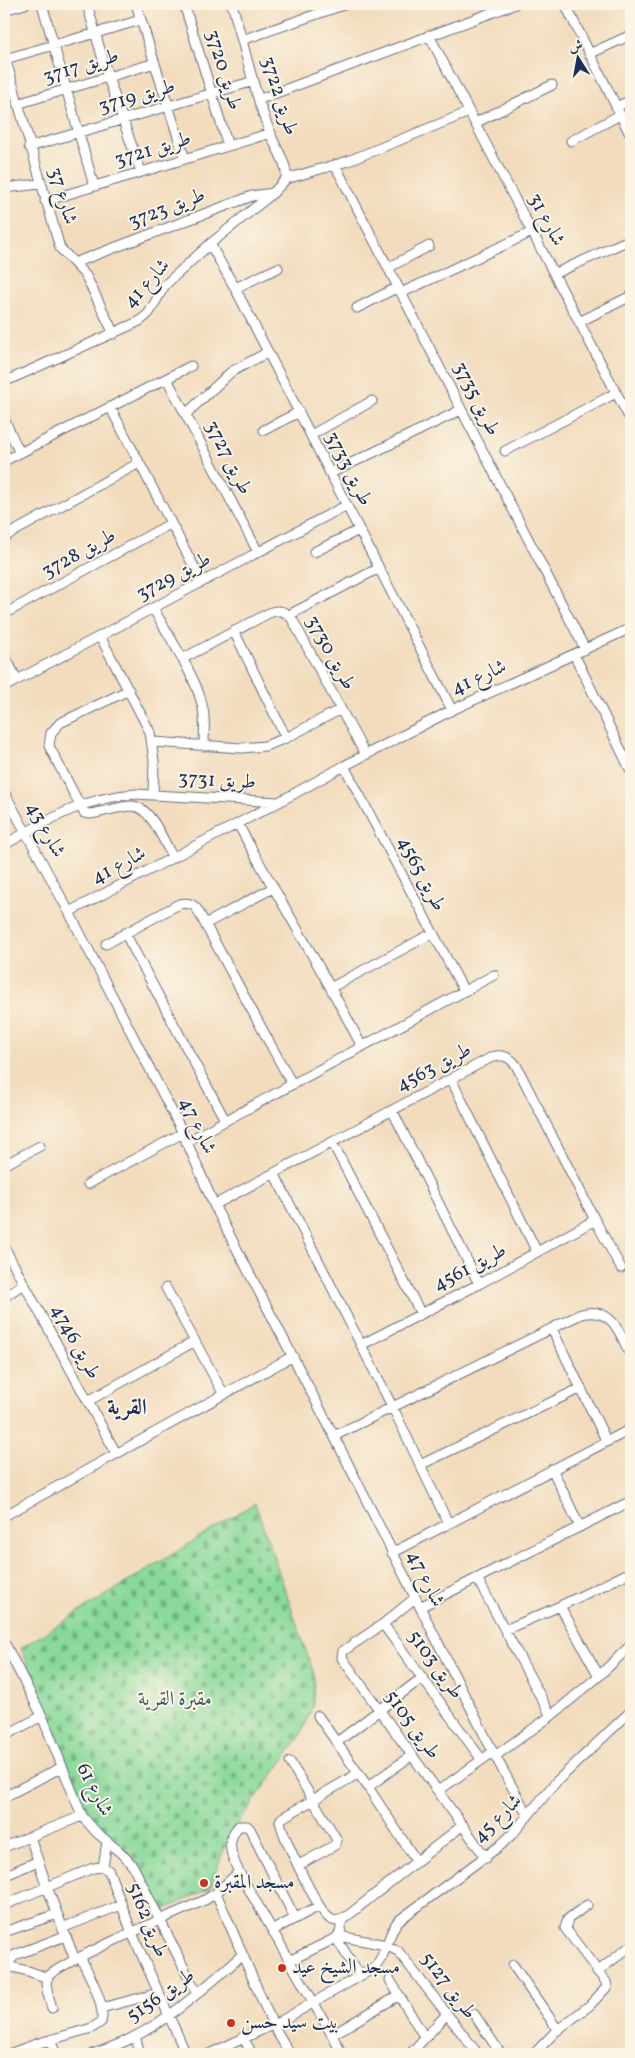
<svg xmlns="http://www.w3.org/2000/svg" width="635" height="2058" font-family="Vollkorn,Amiri,serif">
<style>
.cemetery{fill:url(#cemetery-stones);stroke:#52847c}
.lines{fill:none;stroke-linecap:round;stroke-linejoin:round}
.minor-casing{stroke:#666c7f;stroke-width:11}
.minor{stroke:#fff;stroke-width:9}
.poi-dot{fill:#c8321e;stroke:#fcf5e5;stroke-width:2}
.labels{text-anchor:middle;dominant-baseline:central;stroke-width:4;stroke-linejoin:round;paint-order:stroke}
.street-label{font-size:20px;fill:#1b2f5e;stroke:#fcf5e5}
.park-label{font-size:20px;fill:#365a6d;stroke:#fcf5e5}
.poi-label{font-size:20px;fill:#1b2f5e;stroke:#fcf5e5;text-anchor:start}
.quarter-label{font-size:22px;font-weight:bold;fill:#1b2f5e;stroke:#fcf5e5}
</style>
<defs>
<pattern id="cemetery-stones" width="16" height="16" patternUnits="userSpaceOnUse" patternTransform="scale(1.25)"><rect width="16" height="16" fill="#88d99a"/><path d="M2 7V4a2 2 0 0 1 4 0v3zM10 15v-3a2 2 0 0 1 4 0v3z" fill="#6eb081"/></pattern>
</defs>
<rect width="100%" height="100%" fill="#fcf5e5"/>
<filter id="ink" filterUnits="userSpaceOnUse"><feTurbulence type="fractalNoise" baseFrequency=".02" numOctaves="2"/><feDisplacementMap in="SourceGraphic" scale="10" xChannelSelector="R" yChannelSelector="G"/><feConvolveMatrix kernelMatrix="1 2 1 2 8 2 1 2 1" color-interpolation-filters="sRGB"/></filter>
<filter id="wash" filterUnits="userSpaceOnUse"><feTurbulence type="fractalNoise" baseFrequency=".0096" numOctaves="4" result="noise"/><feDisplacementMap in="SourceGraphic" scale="20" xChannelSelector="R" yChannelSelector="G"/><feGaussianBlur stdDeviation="1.12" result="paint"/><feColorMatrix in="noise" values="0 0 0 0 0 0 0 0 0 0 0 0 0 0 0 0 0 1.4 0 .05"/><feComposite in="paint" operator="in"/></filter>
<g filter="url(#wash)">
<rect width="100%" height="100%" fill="#f2dcbd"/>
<path class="cemetery" d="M255,1503l59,171 -1,31 -13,32 -58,81 -11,12 -21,58 -48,23 -22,-44 -15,-17 -35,-28 -69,-174z"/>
</g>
<g filter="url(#ink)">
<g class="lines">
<defs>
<path id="minor" d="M42,4l52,182
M87,4l21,73 33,95
M136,4l49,155
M184,4l44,142
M565,4l66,132
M4,10l21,-6
M429,35l202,386
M242,40l104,-36
M4,54l56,194 26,28 28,58
M589,54l42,-19
M5,59l136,-39
M260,99l255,-95
M17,104l138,-41
M616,107l15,-7
M475,123l77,-38
M571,141l49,-26
M29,147l225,-66
M335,165l250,484
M286,179l62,-18 121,-49
M4,188l36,-4
M45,201l226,-68
M210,244l25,44 217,422
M74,263l178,-67 21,-3
M388,268l41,-22
M554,274l77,-35
M235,288l43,-20
M401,293l131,-61
M357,308l41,-21
M579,322l52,-26
M167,379l91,173
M4,382l136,-61 9,-8 16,-28 45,-41 63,-51 13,-14c2,-13 -8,-28 -13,-39 -18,-43 -28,-91 -41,-136
M110,407l92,175
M186,414l45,-42 37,-20
M4,419l16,34
M264,430l35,-18
M311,435l61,-34
M505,451l111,-58
M4,461l187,-95
M331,473l130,-63
M4,537l135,-74
M314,552l45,-22
M153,608c15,27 42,67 49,96 4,14 2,28 2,42
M4,614l166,-90
M289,615l90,-47
M234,631l52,107
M100,636l50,96 4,29 -1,34
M4,654l13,26
M574,654l57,117
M182,659l87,-46c10,-4 17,-2 23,6l73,135
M4,687l343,-182
M129,690l-69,33 -9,10 -2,13 35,67 6,1c14,-2 30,-8 43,-8 18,1 32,38 40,52
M153,742l89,6 23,-2 21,-8 55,-29
M4,792l65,120 114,221 31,72 120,231 159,316 35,64
M238,824c40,75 86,147 124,223
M4,845c42,-24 81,-48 131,-51l144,8
M69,912l210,-110 65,-36
M205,924l87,160
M125,933l100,187
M106,944l73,-40c17,-4 19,7 26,20l68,-36
M332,987l101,-54
M464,991l-120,-225 108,-56 179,-82
M451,1079l86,173
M392,1110l87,174
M186,1142l308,-167
M332,1142l89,172
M4,1165l36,-19
M274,1173l119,235 55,115
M88,1184l95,-51
M214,1205l278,-148c10,-3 17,-1 24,8l79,155 26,48
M4,1247l112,206
M166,1288l58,107
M4,1297l19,-13
M552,1329l54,111
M361,1345l118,-61 116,-64
M88,1401l107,-60
M334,1436l247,-122c32,-8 39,20 50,42
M420,1465l161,-77
M552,1469l28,58
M4,1516l289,-160
M392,1553l239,-124
M477,1578l74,138
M415,1598l-32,26 99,136
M420,1607l211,-106
M383,1624l-40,27 -1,7 144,200
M505,1630l55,-24
M4,1642l38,74 40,100 14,16 25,21 12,13 64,128
M599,1676l-39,-70 71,-34
M318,1716l50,71
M4,1736l38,-20
M337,1742l85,-64
M412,1755l-44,32 49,75
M495,1756l56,-40 48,-40 32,-31
M290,1762l47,78 -2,5 -36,20
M359,1773l-77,45 -2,3c3,16 37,88 49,97 5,4 11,3 17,-1l117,-92
M438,1791l55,-39
M6,1796l56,-29
M30,1837l17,50 28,73
M4,1847l78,-31
M103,1867l6,4 23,62 54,121
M103,1867l4,-25
M239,1872l93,163 66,-39
M4,1876l34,-15
M216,1893l57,132 17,29
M4,1905l89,-37 10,-1
M62,1928l59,-23
M273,1930l46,-24
M4,1932l53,-18
M339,1936l47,9 12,6 80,103
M336,1938l24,38
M4,1954l4,12 20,5 20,7
M291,1960l45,-22 4,-5 2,-13
M513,1965l45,65
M597,1972l31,-24
M4,1978l5,-16 6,-7 50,-19
M390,1980l35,58
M52,2008c-2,-8 -8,-22 -5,-30 6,-13 136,-68 158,-78l11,-7 23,-21c-8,-16 -14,-32 0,-46h8l3,3 45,89
M101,2008l58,-15
M474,2014l27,40
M332,2035l10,19
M135,2036l5,18
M243,2037l9,17
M50,2040l6,14
M9,2054l30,-11 53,-15 9,-6c6,-16 -13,-50 -21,-65
M92,2054c59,-17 105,-59 150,-99
M209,2054l72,-33 93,-53c13,-13 13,-33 24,-47l103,-76 14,-14 41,-49 75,-71
M410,2054l37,-40
M534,2054l21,-22 35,-27 17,-18 -1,-5 -41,-54 3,-9 19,-14"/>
</defs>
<use href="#minor" class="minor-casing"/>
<use href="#minor" class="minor"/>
</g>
</g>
<g class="poi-dot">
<circle cx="204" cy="1883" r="5"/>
<circle cx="282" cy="1968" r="5"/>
<circle cx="231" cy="2023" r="5"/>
</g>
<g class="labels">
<g class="street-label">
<text transform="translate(81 67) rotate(-17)">طريق 3717</text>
<text transform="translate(223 70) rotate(73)">طريق 3720</text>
<text transform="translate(279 96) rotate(72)">طريق 3722</text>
<text transform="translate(137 97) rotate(-16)">طريق 3719</text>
<text transform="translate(153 150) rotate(-17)">طريق 3721</text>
<text transform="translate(62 196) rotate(73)">شارع 37</text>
<text transform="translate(167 209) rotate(-21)">طريق 3723</text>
<text transform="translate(546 220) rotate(62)">شارع 31</text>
<text transform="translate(147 284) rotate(-48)">شارع 41</text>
<text transform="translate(476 399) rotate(63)">طريق 3735</text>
<text transform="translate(228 458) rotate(63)">طريق 3727</text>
<text transform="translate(348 469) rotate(63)">طريق 3733</text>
<text transform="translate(79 554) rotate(-29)">طريق 3728</text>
<text transform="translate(174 577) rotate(-28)">طريق 3729</text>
<text transform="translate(330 653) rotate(61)">طريق 3730</text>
<text transform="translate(479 678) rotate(-25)">شارع 41</text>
<text transform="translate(217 781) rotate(3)">طريق 3731</text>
<text transform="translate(45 830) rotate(61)">شارع 43</text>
<text transform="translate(119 866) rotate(-28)">شارع 41</text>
<text transform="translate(421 874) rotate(62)">طريق 4565</text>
<text transform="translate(434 1068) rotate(-28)">طريق 4563</text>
<text transform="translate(197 1126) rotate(64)">شارع 47</text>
<text transform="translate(470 1268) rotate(-28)">طريق 4561</text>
<text transform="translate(75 1342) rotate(61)">طريق 4746</text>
<text transform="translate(425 1579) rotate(63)">شارع 47</text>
<text transform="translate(435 1665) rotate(54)">طريق 5103</text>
<text transform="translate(412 1725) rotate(54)">طريق 5105</text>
<text transform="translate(94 1790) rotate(63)">شارع 61</text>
<text transform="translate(498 1819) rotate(-45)">شارع 45</text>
<text transform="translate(147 1920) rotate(68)">طريق 5162</text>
<text transform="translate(448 1986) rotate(53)">طريق 5127</text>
<text transform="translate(161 1996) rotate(-35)">طريق 5156</text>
</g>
<g class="park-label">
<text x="175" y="1700">مقبرة القرية</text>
</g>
<g class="poi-label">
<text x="214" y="1883">مسجد المقبرة</text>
<text x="292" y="1968">مسجد الشيخ عيد</text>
<text x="241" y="2023">بيت سيد حسن</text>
</g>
<g class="quarter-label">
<text x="127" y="1408">القرية</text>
</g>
</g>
<rect width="635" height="2058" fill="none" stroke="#fcf5e5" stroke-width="20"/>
<g transform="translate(578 58) rotate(349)" stroke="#fcf5e5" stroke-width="4" paint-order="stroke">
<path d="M0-4L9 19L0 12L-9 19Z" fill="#1b2f5e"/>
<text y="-8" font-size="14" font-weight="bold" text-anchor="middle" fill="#1b2f5e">ش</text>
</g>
</svg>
